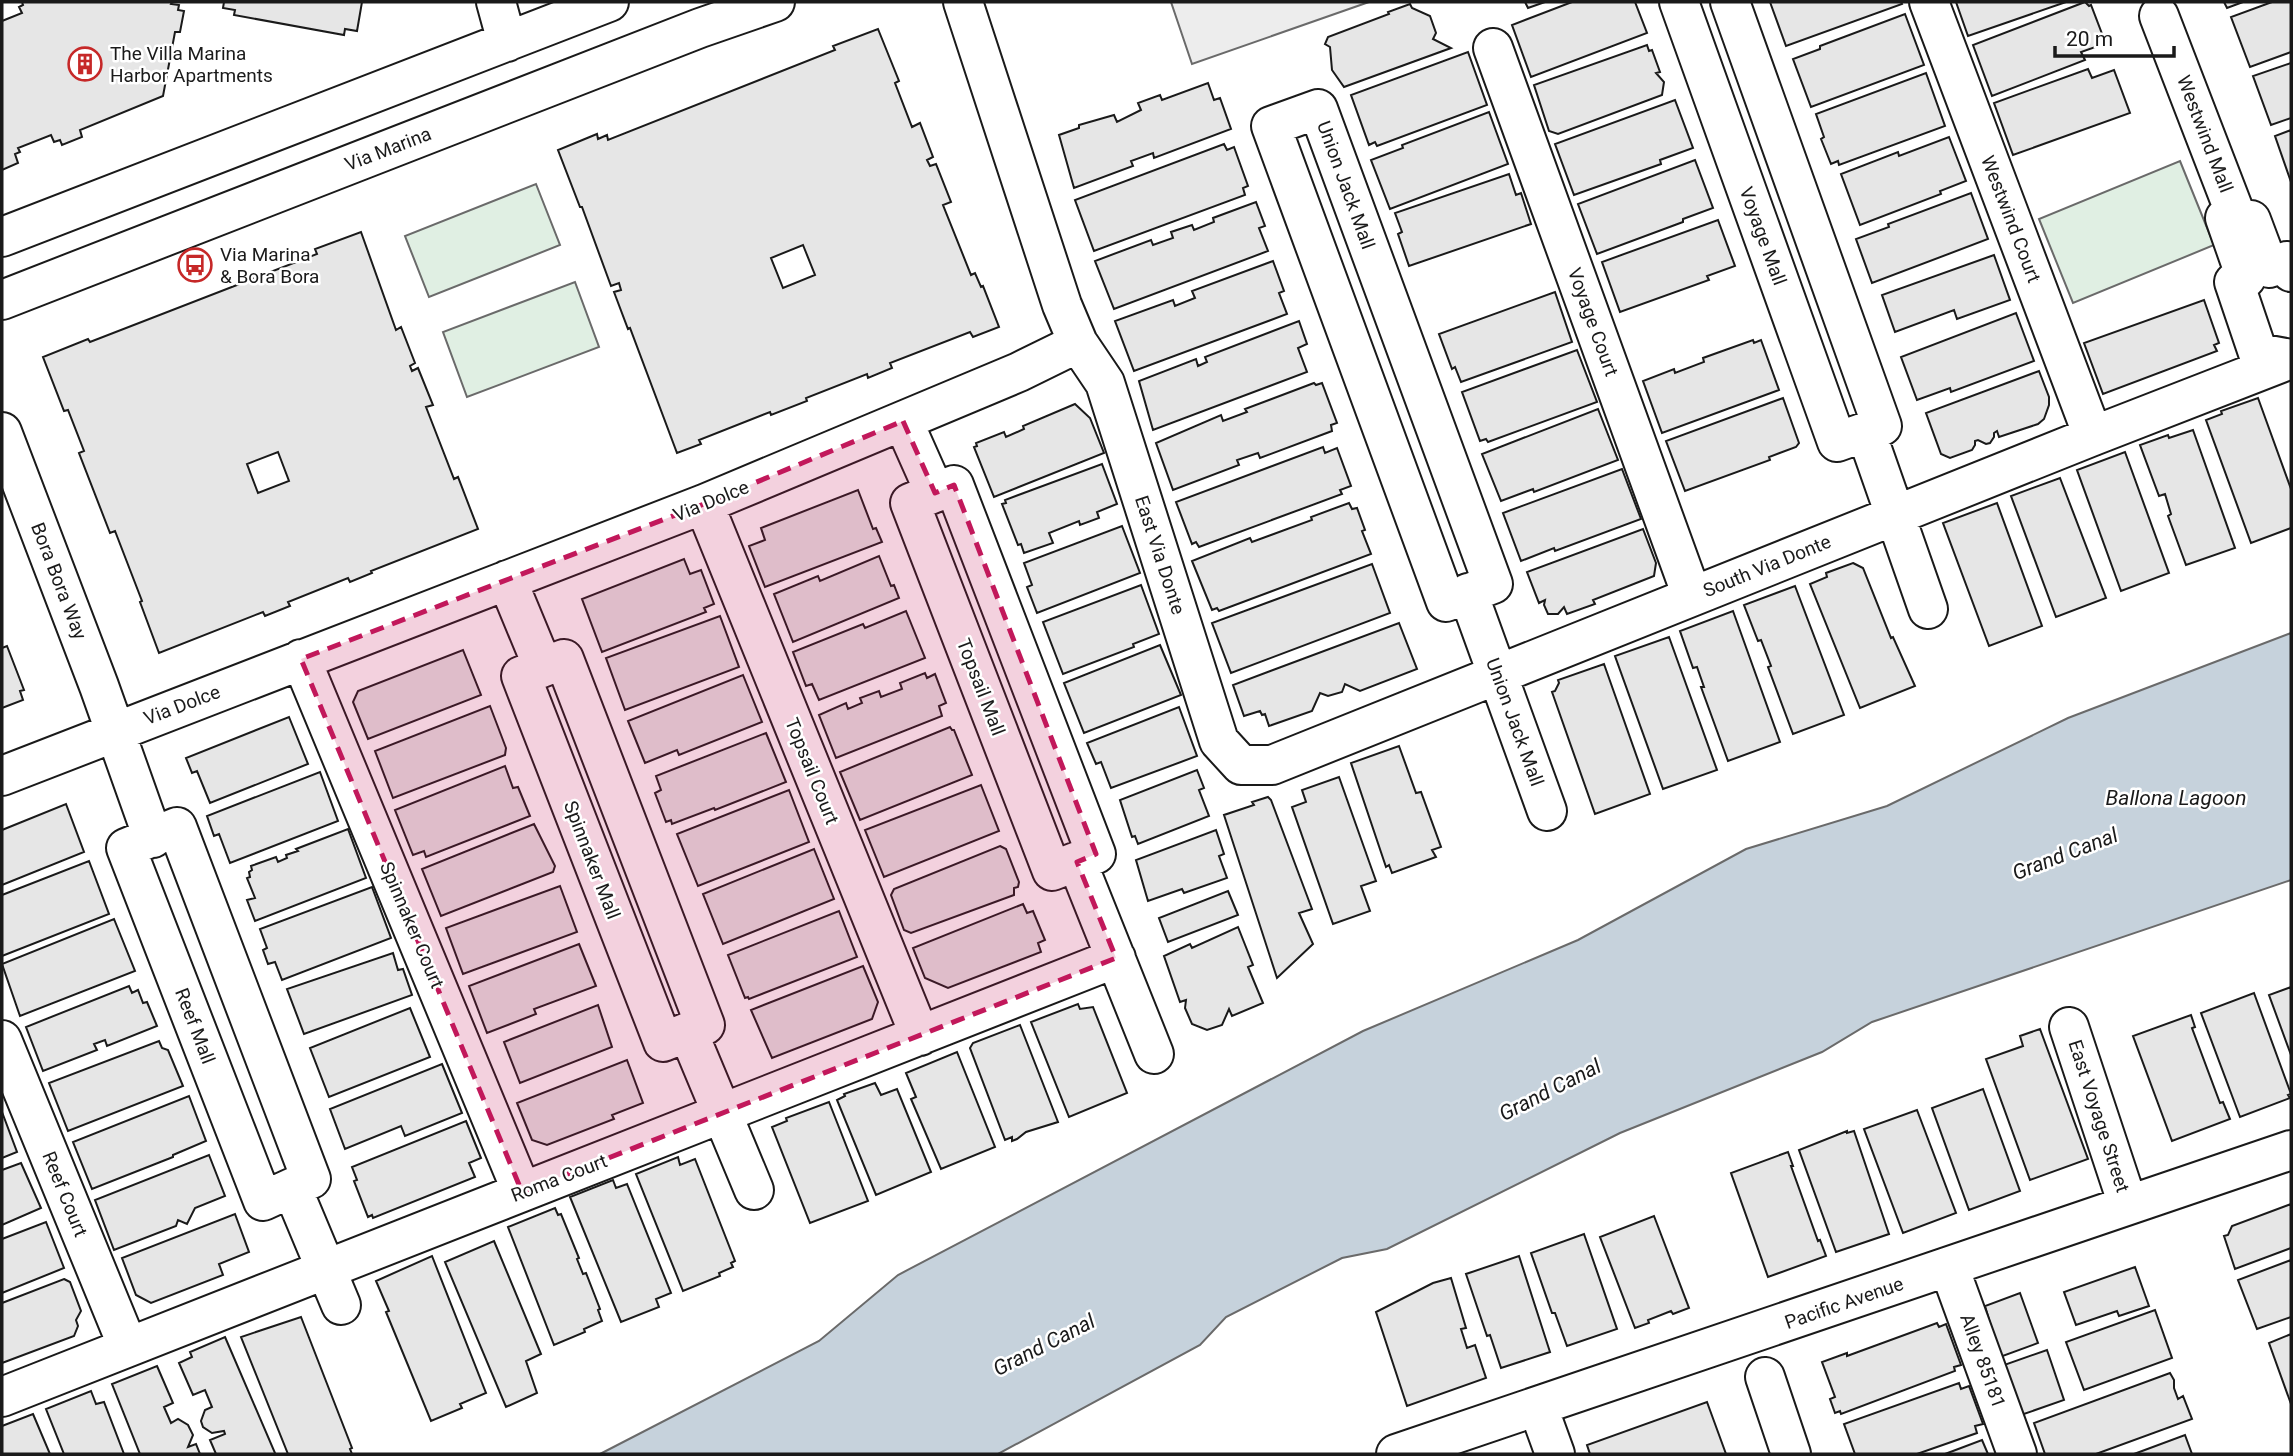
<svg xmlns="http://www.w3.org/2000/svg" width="2293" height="1456" font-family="Roboto,sans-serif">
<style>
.green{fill:#e0efe3;stroke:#6a6a6a;stroke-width:2}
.parking{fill:#ededed;stroke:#6a6a6a;stroke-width:2}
.water{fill:#c6d2dc;stroke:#6a6a6a;stroke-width:2}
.building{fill:#e6e6e6;stroke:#1a1a1a;stroke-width:2;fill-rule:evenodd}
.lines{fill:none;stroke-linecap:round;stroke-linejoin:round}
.minor-casing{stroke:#1a1a1a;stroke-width:42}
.minor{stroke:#fff;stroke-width:38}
.marked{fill:#c2185b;fill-opacity:0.2;stroke:#c2185b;stroke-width:5;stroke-dasharray:14 9;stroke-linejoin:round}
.labels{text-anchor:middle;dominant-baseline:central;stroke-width:5;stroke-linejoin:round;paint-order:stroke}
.poi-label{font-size:19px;fill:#1a1a1a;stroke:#fff;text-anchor:start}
.street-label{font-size:19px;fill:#1a1a1a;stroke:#fff}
.water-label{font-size:21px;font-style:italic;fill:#1a1a1a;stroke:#fff}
</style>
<rect width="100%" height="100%" fill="#fff"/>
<path class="green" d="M2180,161l34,84 -141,58 -34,-84z
M536,184l24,61 -131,52 -24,-61z
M575,282l24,65 -132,50 -24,-65z"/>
<path class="parking" d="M1171,2h198l-177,62z"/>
<path class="water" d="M2291,633v247l-419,142 -50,30 -202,81 -233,116 -45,9 -116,59 -26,28 -202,109h-398l219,-113 79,-66 465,-244 215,-91 168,-91 141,-43 181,-88z"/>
<path class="building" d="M22,2h150l-1,2 8,1 -1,5 6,1 -4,21h-5l-12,64 -83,34 2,7 -20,8 -2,-5 -6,2 -3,-7 -33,13 2,4 -5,2 3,9 -16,7v-149l20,-8 -3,-6 4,-2z
M224,2h138l-5,29 -12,-2 -1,6 -110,-20 1,-5 -12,-2z
M1525,2h20l-17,6z
M1572,2h63l12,31 -116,44 -19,-52z
M1770,2h131l1,2 -116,42z
M1956,2h110l-98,34z
M2085,2l4,4 2,-1 13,34 -2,1 2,4 -23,8 4,8 -93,36 -19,-51z
M2224,2h19l-16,6z
M2272,2h19v50l-41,15 -19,-50z
M1410,4l2,4 18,8 6,17 -3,6 18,9 -107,39 -12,-17 -2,-23 -5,-3 3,-7 61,-23 -1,-2z
M1905,14l19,51 -113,42 -18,-48 27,-10v-3z
M878,29l21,52 -4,2 17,44 8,-4 13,34 -6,3 3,6 6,-2 15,38 -8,3 28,70 4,-2 6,14 2,-1 16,41 -26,10 -3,-5 -80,31 2,5 -24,10 -1,-4 -61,24 1,3 -36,14 -1,-3 -71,28 2,4 -24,9 -47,-125 -2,1 -14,-37 7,-2 -2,-7 -8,3 -29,-79h-2l-22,-57 39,-16 1,5 9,-4 1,5 227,-90 -2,-4zM803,245l12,30 -32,13 -12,-30z
M1647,45l2,6 3,-1 8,22 -4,1 8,9 -2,13 -104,39 -9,-3 -15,-46z
M1468,52l19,53 -110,41 -2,-4 -6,3 -18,-50z
M2291,63v55l-20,7 -18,-49z
M2088,69l4,9 22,-8 16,43 -117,42 -19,-52z
M1926,73l19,53 -106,39 -1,-4 -7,3 -10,-25 3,-2 -8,-23z
M1208,83l6,17 6,-2 11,31 -77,29 -1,-5 -22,8 2,5 -59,22 -15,-53 20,-7v-3l35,-10 3,7 24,-12 -3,-7 22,-8 2,5z
M1675,100l18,48 -33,12 1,4 -87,31 -19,-51z
M1489,112l19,52 -118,45 -19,-49 32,-12 -1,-3z
M2291,130v52l-16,-46z
M1949,137l17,44 -26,10 1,3 -81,31 -19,-51 57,-22 1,4z
M1224,144l3,6 7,-3 14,39 -5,2 2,7 -151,56 -19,-51z
M1695,160l18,48 -30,11v3l-86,32 -19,-50z
M1509,174l7,21 5,-2 10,31 -122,42 -11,-32 4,-2 -7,-19z
M1971,193l17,46 -116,44 -16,-44 33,-12 -1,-3z
M1256,202l9,24 -6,2 9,23 -154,58 -19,-48 56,-21 2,5 20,-7 -2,-6 21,-7 2,5 20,-8 -1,-4z
M1718,220l17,46 -28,10 2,4 -89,32 -18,-50z
M361,232l35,98 5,-3 14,36 -5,3 2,5 6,-3 15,37 -7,2 28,72 4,-2 20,52 -107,42 1,2 -22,9 -2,-4 -60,24 2,4 -25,10 -2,-4 -104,41 -19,-51 2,-1 -27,-70 -5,2 -31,-80 5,-2 -16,-41 -4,1 -21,-54 45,-18 2,3 227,-88 -2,-5zM278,452l11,29 -31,12 -11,-29z
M1994,255l16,45 -53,19 -3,-9 -59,22 -13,-37z
M1273,261l11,30 -5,2 8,21 -153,57 -19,-50 58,-21 2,6 20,-8 -3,-7z
M1555,292l17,50 -111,40 -6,-15 -3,2 -13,-35z
M2204,300l15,43 -5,2 3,6 -114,43 -19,-51z
M2016,313l18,48 -83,31 -1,-4 -33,12 -16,-43z
M1299,321l8,23 -9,4 9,24 -154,58 -14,-49 57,-22 2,7 9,-4 -2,-5z
M1753,340l1,3 7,-3 18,50 -117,43 -19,-52 31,-12 1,4 29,-11 -1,-4z
M1577,350l20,52 -109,40 -2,-3 -6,2 -18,-49z
M2039,371l10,26v8l-5,14 -6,5 -39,13 -2,-6 -3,2v4l-4,6 -4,1 -8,-4 -3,1v4l-3,5 -22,8 -9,-4 -15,-41z
M1314,383l2,2 6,-2 15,40 -6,2 1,6 -72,27 -2,-5 -21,7 2,5 -66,25 -17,-47 65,-28 2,6 24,-9 -2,-3z
M1783,398l16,45 -3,4 -27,10 1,3 -85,31 -19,-50z
M2258,398l33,91v39l-40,15 -45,-123 16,-6 -1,-3z
M1075,404l15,14 14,35 -110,44 -20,-50 3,-1 -1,-3 28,-11 2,5 18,-8 -1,-3z
M1598,409l20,51 -84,32 -1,-3 -32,12 -19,-47z
M2193,430l42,118 -49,17 -18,-49 3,-2 -6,-20 -6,2 -19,-51 28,-10 1,3z
M1323,447l2,6 12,-5 14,38 -11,4 2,4 -143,53 -3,-5 -4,2 -16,-42z
M2125,452l44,121 -48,18 -44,-121z
M1102,464l15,40 -20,8 2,6 -19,7 -1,-4 -30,12 4,10 -29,10 -3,-9 -3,1 -16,-41 4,-1 -1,-3z
M1622,469l19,50 -86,32 -1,-3 -33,13 -18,-48z
M2060,478l46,120 -50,19 -45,-121z
M858,490l15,39 3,-1 6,14 -117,45 -16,-41 16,-6 -4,-12z
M1349,503l3,6 5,-1 8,22 -3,1 9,23 -152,57 -2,-3 -5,2 -20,-49 58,-23 2,4 60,-22 -1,-3z
M1997,503l45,123 -53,20 -46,-123z
M1122,526l18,47 -103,40 -10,-26 5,-2 -8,-22z
M1643,529l13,34 -2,13 -61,24 2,4 -28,10 -3,-7 -6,7h-10l-4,-9 1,-5 -6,3 -12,-31z
M879,556l12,30 3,-1 5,13 -106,44 -19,-48 44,-18 2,5z
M684,559l6,15 11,-4 13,34 -10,4 2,4 -104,40 -20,-53z
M1853,563l10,5 28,70 2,-1 22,49 -55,22 -50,-124 17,-7 -1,-4z
M1372,564l18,49 -159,60 -19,-50z
M1141,585l18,49 -26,10 1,3 -71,27 -20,-52z
M1795,586l49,129 -51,19 -25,-67 3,-1 -10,-26 -3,1 -14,-36z
M906,611l19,47 -106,42 -7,-16 -6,2 -13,-34 70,-28 2,4z
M1733,611l47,131 -52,19 -27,-74h3l-7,-20 -4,1 -13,-37z
M720,616l19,51 -114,43 -19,-52z
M1399,623l18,46 -57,22 -15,-7 -3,8 -14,4 -8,-3 -8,18 -43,15 -4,-12 -3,1 -2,-4 -16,5 -11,-31z
M1669,637l48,133 -54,19 -48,-133z
M1160,645l21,50 -97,38 -20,-50z
M7,646l17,44 -4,1 3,9 -21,8v-60z
M463,650l18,45 -113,44 -15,-37 5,-11z
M1604,664l46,130 -55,20 -43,-122 3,-1 4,-8 -1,-3z
M925,673l2,5 8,-4 11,29 -7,3 3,10 -106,42 -17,-43 27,-12 2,6 14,-6 -2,-5 19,-7 2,6 21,-8 -2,-6z
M743,675l19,47 -83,33 -2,-5 -32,13 -17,-42z
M490,706l16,42 -1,7 -112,43 -18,-47z
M1179,707l18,49 -86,32 -10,-26 -5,2 -9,-21z
M289,717l19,47 -98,39 -13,-32 -5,2 -6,-15z
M950,727l2,3h2l18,45 -112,45 -20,-48z
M766,733l20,49 -71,28 -1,-2 -42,16 -1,-4 -5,2 -11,-29 6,-3 -5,-14z
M1399,746l17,47 5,-1 20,55 -9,3 4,7 -44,16 -3,-8 -3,2 -35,-104z
M505,766l8,22 5,-1 12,29 -104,41 -2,-6 -11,4 -18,-45z
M1197,770l7,18 -5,2 10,26 -71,28 -3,-8 -3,1 -12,-37z
M320,772l18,49 -108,42 -11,-29 -5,2 -7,-20z
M1339,777l37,104 -15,5 9,25 -37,13 -41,-117 14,-5 -4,-12z
M981,785l18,46 -115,46 -19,-47z
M789,790l20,52 -111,44 -21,-52z
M1268,797l3,3 41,109 -13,4 14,31 -36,34 -53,-163 30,-10 -2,-3z
M66,804l18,48 -82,33v-55z
M534,824l21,42 -2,6 -112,44 -19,-47z
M348,829l18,49 -111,43 -8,-21 8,-2 -8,-20 3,-1 -1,-5 3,-2 -1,-4 25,-9 2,5 9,-4 -1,-3 12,-4 -2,-2z
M1216,830l8,24 -5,2 8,22 -43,15 -2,-4 -34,12 -12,-41z
M1000,846l6,3 13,33 -1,5 -4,1v7l-103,38 -7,-3 -13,-35 3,-6z
M814,849l20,50 -111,45 -20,-50z
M89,861l20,53 -107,42v-61z
M560,886l17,46 -114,42 -17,-46z
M372,887l19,51 -109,42 -7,-18 -7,2 -5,-14 4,-2 -7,-19z
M1228,891l10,24 -70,27 -9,-24z
M1023,904l4,9 6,-2 12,29 -7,3 3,9 -93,36 -23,-10 -12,-30z
M839,911l18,46 -108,42 -1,-2 -3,1 -17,-43z
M114,919l21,52 -115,45 -18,-52z
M1238,927l15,38 -5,2 15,36 -31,13 -3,-7 -7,16 -15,5 -15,-6 -7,-16 1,-8 -6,2 -16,-46 26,-12 2,4z
M579,944l17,42 -62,23 2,5 -49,19 -18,-47z
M393,953l5,17 5,-1 9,26 -108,39 -17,-45z
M863,966l15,36 -6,17 -100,39 -21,-48z
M129,986l3,7 6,-3 5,13 4,-1 10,24 -50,20 -2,-6 -11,4 3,6 -54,21 -17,-44z
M2291,987v68l-22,-60z
M2254,993l37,101 -3,1 2,3 -50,19 -39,-104z
M1078,1004l2,5 13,-2 34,86 -58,24 -38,-95z
M598,1005l14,42 -92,36 -16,-41z
M410,1008l20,49 -101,40 -19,-49z
M2191,1015l4,12 -3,1 28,75 3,-1 7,17 -58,22 -39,-105z
M1020,1025l38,97 -32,10 -9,7 -5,2v-4l-7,3 -35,-92 3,-5z
M2040,1029l48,130 -58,21 -44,-121 37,-13 -3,-10z
M159,1041l3,7 6,2 15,36 -115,45 -19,-48z
M957,1052l38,95 -54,22 -30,-70 5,-2 -10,-24z
M627,1060l16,43 -31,12 2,4 -67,26 -15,-5 -15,-37z
M442,1064l20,49 -57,23 -4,-10 -56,23 -15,-40z
M875,1083l6,12 16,-6 34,83 -55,23 -39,-95 8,-4 -1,-2z
M1983,1089l37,102 -51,19 -37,-102z
M189,1096l17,45 -33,14v2l-81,32 -19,-47z
M829,1102l39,99 -58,22 -38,-96 15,-6 -1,-3z
M1917,1110l39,103 -53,20 -39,-104z
M2,1112l15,40 -15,6z
M466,1121l15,37 -12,5 6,14 -102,41 -1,-3 -4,2 -14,-36 3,-1 -5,-13z
M1847,1131v2l7,-2 35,103 -53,18 -37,-102z
M1788,1152l5,14h-2l27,75 2,-1 6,16 -58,21 -37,-104z
M209,1155l16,41 -30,12 -8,16 -9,-4 -2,6 -62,24 -19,-50z
M678,1157l2,8 15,-6 40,102 -4,2 2,4 -14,6 1,3 -37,15 -47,-117z
M21,1163l20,45 -39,17v-55z
M613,1180l3,8 11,-4 44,109 -15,6 3,8 -38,15 -51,-125z
M2291,1204v44l-56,21 -11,-33 4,-1 4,-9z
M555,1208l3,7 3,-1 18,44 -2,1 6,15 3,-1 14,36 -2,1 4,11 -18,8 1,3 -31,13 -46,-118z
M235,1214l14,38 -30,12 4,11 -72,28 -15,-8 -14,-37z
M1654,1216l35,92 -16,6 -2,-3 -23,9 1,3 -14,5 -35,-91z
M46,1222l18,46 -62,25v-54z
M1584,1234l33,95 -50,17 -12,-33h-3l-21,-60z
M494,1241l47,113 -15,7 11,32 -31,14 -61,-145z
M432,1256l54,137 -26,11 2,4 -31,13 -45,-109 3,-1 -13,-30z
M1519,1256l31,96 -49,16 -11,-33 -3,1 -21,-62z
M2291,1260v57l-34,12 -19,-49z
M2135,1267l14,39 -30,10 -2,-5 -41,14 -12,-33z
M1451,1278l15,50 -5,1 6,19 8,-3 11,33 -79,28 -31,-94 57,-29z
M64,1279l6,3 11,29 -5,9 2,6 -4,10 -72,27v-60z
M2020,1293l18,50 -38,14 -15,-51z
M2155,1310l17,48 -88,32 -18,-48z
M301,1317l51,131 -2,1 2,5h-64l-47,-117z
M1937,1323l2,4 7,-3 15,41 -7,2 1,4 -114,43 -1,-3 -5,2 -5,-14 5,-2 -13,-35 25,-9v3z
M2291,1334v70l-22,-61z
M225,1337l50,116 -1,1h-58l-6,-14 15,-6 -1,-3 -12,2 -9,-6 -2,-6 4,-11 7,-3 -7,-17 -12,5 -14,-32 13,-6 -2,-5z
M2047,1350l17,50 -43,15 -17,-50z
M157,1366l16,37 -9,4 7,16 7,-4 10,6 5,10 -5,12 8,-3 4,10h-60l-28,-70z
M2170,1373l4,7v8l4,11 5,-3 9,23 -96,35h-51l-11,-31z
M1959,1383l2,6 8,-3 14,38 -8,2 2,7 -60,21h-62l-11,-30z
M91,1391l5,13 8,-2 20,52h-60l-18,-45z
M1707,1402l19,52h-136l-3,-9z
M33,1414l17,40h-48v-28z
M2185,1435l7,19h-58z
M1982,1440l6,14h-43z"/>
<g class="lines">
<defs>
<path id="minor" d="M496,2l11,40
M1679,2l158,440 45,-16 -152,-424
M1929,2l164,434
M2159,16l76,197 -10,5 21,60 -12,4 24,71 33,6
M1493,48l199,548
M1318,109l175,475 -47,18 -175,-476z
M2251,220l18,48 18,-7 4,11
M2,237l607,-235
M2,300l698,-272 75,-26
M1078,343l27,40 114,358 22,24h31l821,-329 198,-77
M903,421l32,72
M2,432l97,254 54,152
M1866,432l62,177
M954,485l142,369 -44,17 -142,-368z
M704,504l216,532
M507,580l36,87
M1468,593l79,218
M301,659l221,533
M564,659l141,366 -42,17 -142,-366z
M2,776l702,-272 315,-132 59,-29 -16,-38 -99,-303
M177,827l134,352 -48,22 -137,-353z
M1077,862l77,192
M2069,1027l59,178
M688,1032l66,158
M2,1040l126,307
M292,1188l49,117
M1949,1267l68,187
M1765,1377l26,77
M2,1397l1114,-439
M1538,1407l17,47
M1396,1454l895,-304"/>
</defs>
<use href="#minor" class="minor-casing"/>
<use href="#minor" class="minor"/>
</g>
<path class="marked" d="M903,421l32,72 19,-8 142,369 -19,8 39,96 -594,234 -221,-533 403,-155z"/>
<defs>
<symbol id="building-ring" viewBox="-11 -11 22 22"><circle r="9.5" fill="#fff" stroke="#c62828" stroke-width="1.5"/><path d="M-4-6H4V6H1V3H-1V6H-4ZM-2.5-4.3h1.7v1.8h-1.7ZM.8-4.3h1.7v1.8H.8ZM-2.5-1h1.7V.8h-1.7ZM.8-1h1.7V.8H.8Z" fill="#c62828"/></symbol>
<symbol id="bus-ring" viewBox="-11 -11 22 22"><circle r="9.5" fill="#fff" stroke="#c62828" stroke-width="1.5"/><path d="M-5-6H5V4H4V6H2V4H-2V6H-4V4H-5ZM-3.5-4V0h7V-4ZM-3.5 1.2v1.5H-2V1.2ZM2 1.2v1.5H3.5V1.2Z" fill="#c62828"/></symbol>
</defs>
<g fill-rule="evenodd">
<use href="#building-ring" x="66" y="45" width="38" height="38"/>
<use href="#bus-ring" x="176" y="246" width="38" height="38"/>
</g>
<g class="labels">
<g class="poi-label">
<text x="110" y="53">The Villa Marina<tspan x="110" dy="22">Harbor Apartments</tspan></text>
<text x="220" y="254">Via Marina<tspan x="220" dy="22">&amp; Bora Bora</tspan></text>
</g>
<g class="street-label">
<text transform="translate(2205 134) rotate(69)">Westwind Mall</text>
<text transform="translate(388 149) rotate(-21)">Via Marina</text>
<text transform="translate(1346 185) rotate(70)">Union Jack Mall</text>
<text transform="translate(2011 219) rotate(69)">Westwind Court</text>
<text transform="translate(1763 236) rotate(70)">Voyage Mall</text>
<text transform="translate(1593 322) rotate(70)">Voyage Court</text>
<text transform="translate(711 501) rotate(-22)">Via Dolce</text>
<text transform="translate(1160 555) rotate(72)">East Via Donte</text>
<text transform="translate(1767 566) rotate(-22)">South Via Donte</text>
<text transform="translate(59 581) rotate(69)">Bora Bora Way</text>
<text transform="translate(981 687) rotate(69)">Topsail Mall</text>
<text transform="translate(182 705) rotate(-21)">Via Dolce</text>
<text transform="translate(1515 722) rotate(70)">Union Jack Mall</text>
<text transform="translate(812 771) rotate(68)">Topsail Court</text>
<text transform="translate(592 860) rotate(69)">Spinnaker Mall</text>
<text transform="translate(412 925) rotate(67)">Spinnaker Court</text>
<text transform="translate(195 1026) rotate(69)">Reef Mall</text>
<text transform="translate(2099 1116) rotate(72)">East Voyage Street</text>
<text transform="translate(559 1178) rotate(-21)">Roma Court</text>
<text transform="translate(65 1194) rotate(68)">Reef Court</text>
<text transform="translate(1844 1303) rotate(-19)">Pacific Avenue</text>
<text transform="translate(1983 1361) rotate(70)">Alley 85181</text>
</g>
<g class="water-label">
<text x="2176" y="798">Ballona Lagoon</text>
<text transform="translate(2065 854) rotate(-21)">Grand Canal</text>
<text transform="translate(1550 1090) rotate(-27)">Grand Canal</text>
<text transform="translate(1044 1345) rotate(-27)">Grand Canal</text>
</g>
</g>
<rect width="2293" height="1456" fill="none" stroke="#1a1a1a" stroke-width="7"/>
<path d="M2055 46v10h119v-10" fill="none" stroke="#1a1a1a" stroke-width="3.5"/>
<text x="2066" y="46" font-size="21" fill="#1a1a1a" stroke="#ffffff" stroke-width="5" paint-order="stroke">20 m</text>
</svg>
